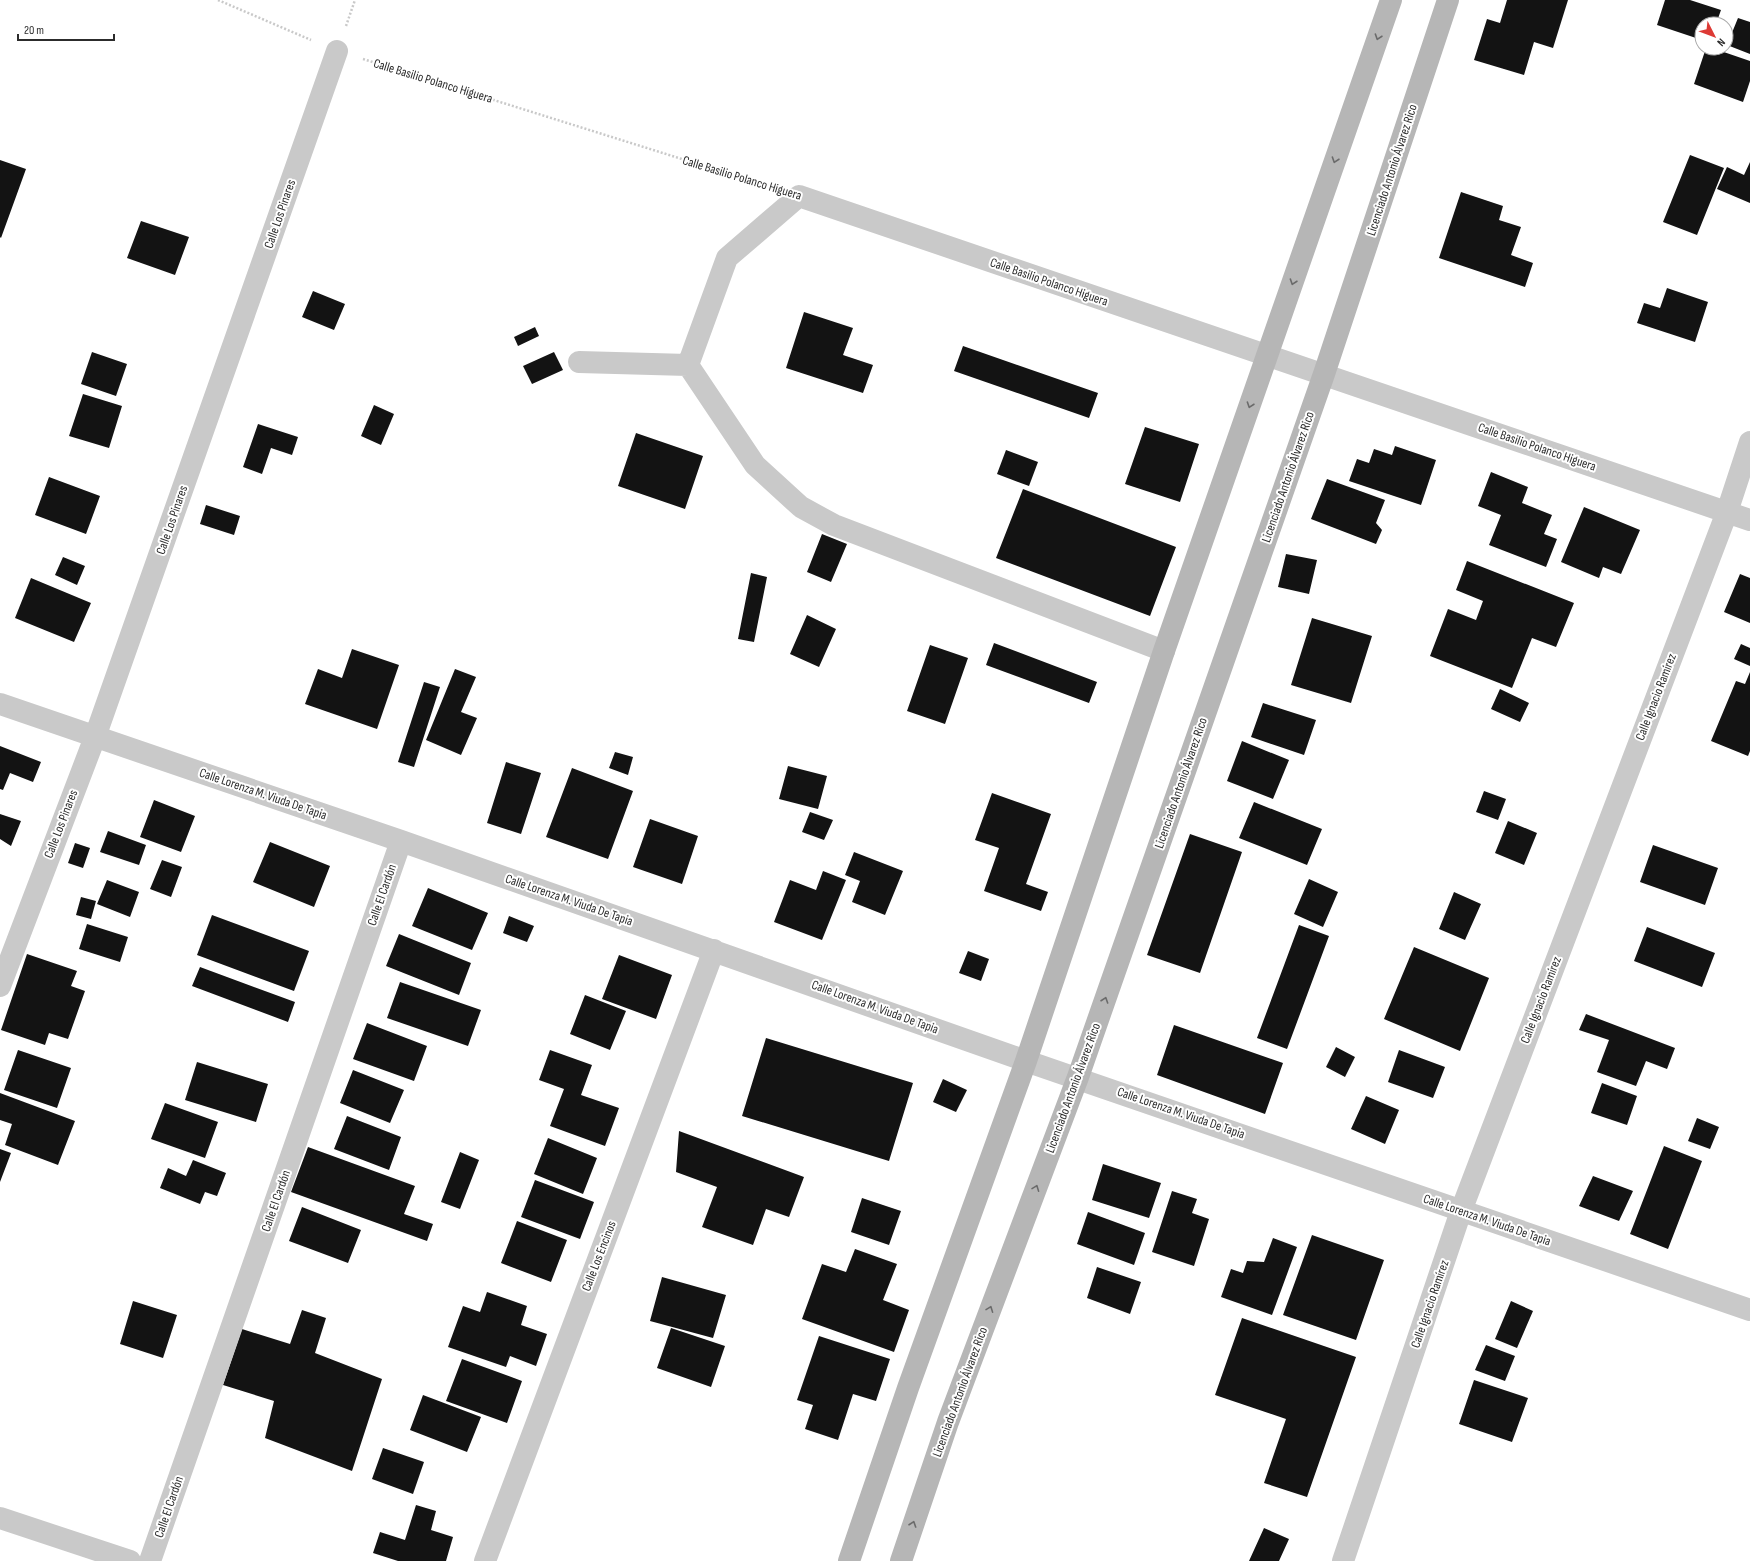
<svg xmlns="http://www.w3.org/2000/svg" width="1750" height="1561" font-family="'Sofia Sans Condensed',sans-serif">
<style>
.building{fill:#131313}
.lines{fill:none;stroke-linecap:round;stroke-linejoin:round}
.path{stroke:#c9c9c9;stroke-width:2.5;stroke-dasharray:2 2;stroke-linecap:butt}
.minor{stroke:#c9c9c9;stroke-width:22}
.secondary{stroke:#b6b6b6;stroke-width:22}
.oneway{stroke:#6a6a6a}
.labels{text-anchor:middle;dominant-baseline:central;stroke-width:4;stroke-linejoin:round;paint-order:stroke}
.street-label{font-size:13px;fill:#2c2c2c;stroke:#fff}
</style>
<rect width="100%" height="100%" fill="#fff"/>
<path class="building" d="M1507,0h61l-15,48 -19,-6 -10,33 -50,-15 13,-41 13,4z
M1665,0h25l31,10 -5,14h-14v16l-45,-15z
M1738,18l12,4v32l-23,-9z
M1706,48h6l38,13v20l-7,21 -49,-18z
M1690,155l34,13 -27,67 -34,-13z
M0,160l26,9 -25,69 -1,-1z
M1750,162v41l-33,-14 10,-22 17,8z
M1461,192l42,14 -4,14 22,7 -10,28 22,8 -8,24 -86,-29z
M141,221l48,16 -14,38 -48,-17z
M1667,288l41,14 -13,40 -58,-19 7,-20 16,5z
M313,291l32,13 -11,26 -32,-13z
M804,312l49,16 -10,27 30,10 -10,28 -77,-25z
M535,327l4,9 -21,10 -4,-9z
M963,346l135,47 -9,25 -135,-47z
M92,352l35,12 -11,32 -35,-12z
M554,352l9,18 -31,14 -9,-18z
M83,394l39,12 -13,42 -40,-12z
M374,405l20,9 -13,31 -20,-9z
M258,424l40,13 -6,18 -21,-7 -9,26 -19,-7z
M1145,427l54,17 -19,58 -55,-18z
M636,433l67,23 -18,53 -67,-23z
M1395,446l41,14 -15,45 -72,-24 8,-22 12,4 5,-14 18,6z
M1006,450l32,12 -9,24 -32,-12z
M1491,472l37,15 -6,16 30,12 -8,19 13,5 -11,28 -57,-22 12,-30 -23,-9z
M49,477l51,19 -14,38 -51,-19z
M1327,479l58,21 -9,23 6,7 -6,14 -65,-25z
M1023,489l153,58 -26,69 -154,-58z
M206,505l34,11 -6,19 -34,-11z
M1584,507l56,23 -19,44 -18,-7 -4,11 -38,-16z
M822,534l25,10 -16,38 -24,-10z
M1286,554l31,6 -8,34 -31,-7z
M63,557l22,9 -8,19 -22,-10z
M1467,561l107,42 -18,44 -24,-9 -20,50 -82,-32 18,-47 28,11 7,-19 -27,-11z
M751,573l16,4 -13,65 -16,-3z
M1740,574l10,4v45l-26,-11z
M31,578l60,25 -17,39 -59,-24z
M807,615l29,14 -17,38 -29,-13z
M1312,618l60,18 -21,67 -60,-18z
M994,643l103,39 -8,21 -103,-38z
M1741,644l9,4v18l-16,-7z
M930,645l38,13 -23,66 -38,-13z
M352,649l47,16 -22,64 -72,-25 13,-35 24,9z
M455,669l21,8 -15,35 16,6 -16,37 -35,-15z
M1750,672v79l-2,5 -37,-15 25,-60 9,3z
M424,682l16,5 -26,80 -16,-5z
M1500,689l29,14 -9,19 -29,-13z
M1263,703l53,17 -12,35 -53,-18z
M1242,741l47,19 -16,39 -46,-18z
M0,746l41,16 -8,20 -23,-9 -7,17 -3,-1z
M615,752l18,5 -5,18 -19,-7z
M506,762l35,11 -20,61 -34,-11z
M788,766l39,10 -9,33 -39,-10z
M572,768l61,23 -25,68 -62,-22z
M1484,791l22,8 -8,21 -22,-8z
M992,793l59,21 -25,70 22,8 -7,19 -57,-20 15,-43 -24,-8z
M154,800l41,16 -14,36 -41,-15z
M1254,802l68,27 -15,36 -68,-27z
M810,812l23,8 -9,20 -22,-8z
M0,814l21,7 -10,25 -11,-7z
M650,819l48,17 -16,48 -49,-17z
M1508,821l29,12 -13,32 -29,-12z
M108,831l38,14 -7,20 -39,-13z
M1190,834l52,18 -42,121 -53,-18z
M270,842l60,24 -16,41 -61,-25z
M75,843l15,5 -7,20 -15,-5z
M1653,845l65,23 -13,37 -65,-23z
M854,852l49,19 -18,44 -33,-13 8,-21 -15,-6z
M162,860l20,7 -11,30 -21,-8z
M823,871l23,9 -24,60 -48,-18 16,-42 26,10z
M1309,879l29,13 -15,35 -29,-13z
M107,880l32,12 -9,25 -33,-13z
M428,888l60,25 -16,37 -60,-24z
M1454,892l27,12 -16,36 -26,-11z
M81,897l15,4 -5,18 -15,-4z
M212,915l97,36 -15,40 -97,-36z
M509,916l25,10 -7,16 -24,-9z
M87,924l41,13 -8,25 -41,-13z
M1299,925l30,11 -42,113 -30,-11z
M1647,927l68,26 -13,34 -68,-26z
M399,934l72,29 -12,32 -73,-29z
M1414,947l75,31 -29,73 -76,-32z
M968,951l21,8 -8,22 -22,-8z
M27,954l50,17 -6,15 14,5 -17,48 -19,-6 -4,12 -44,-15z
M619,955l53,20 -16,44 -54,-20z
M200,967l95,35 -7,20 -96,-36z
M400,982l81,28 -13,36 -81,-28z
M585,995l41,16 -16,39 -40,-16z
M1586,1014l89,34 -8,21 -21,-8 -10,25 -39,-14 12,-32 -30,-10z
M367,1023l60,23 -13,35 -61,-22z
M1174,1025l109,38 -18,51 -108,-39z
M766,1038l147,45 -24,78 -147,-45z
M1336,1047l19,10 -10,20 -19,-10z
M18,1050l53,18 -14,40 -53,-18z
M550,1050l42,15 -11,30 38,13 -14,38 -55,-20 14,-37 -25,-9z
M1399,1050l46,17 -12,31 -45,-16z
M197,1062l71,22 -12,38 -71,-22z
M353,1070l51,20 -14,33 -50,-20z
M943,1079l24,11 -11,22 -23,-10z
M1602,1083l35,13 -10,29 -36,-12z
M0,1093l75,28 -17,44 -53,-20 7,-21 -12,-4z
M1366,1096l33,14 -14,34 -34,-15z
M165,1103l53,19 -13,36 -54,-19z
M347,1116l54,21 -12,33 -55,-21z
M1697,1118l22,9 -9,22 -22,-8z
M679,1131l125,46 -15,40 -23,-8 -13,36 -51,-18 15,-40 -41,-15z
M548,1138l49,20 -14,36 -49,-20z
M1664,1146l38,15 -34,88 -38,-15z
M308,1147l107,39 -11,28 29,10 -6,17 -136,-49z
M0,1149l11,4 -11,29z
M460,1152l19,8 -19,49 -19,-7z
M193,1160l33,13 -9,23 -12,-4 -5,12 -40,-16 8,-20 18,8z
M1103,1164l58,19 -12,35 -57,-18z
M1593,1176l40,15 -14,30 -40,-15z
M535,1180l59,22 -14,37 -59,-22z
M1172,1191l25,8 -5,14 17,6 -15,47 -42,-14z
M862,1198l39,13 -12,34 -38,-13z
M302,1207l59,23 -13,33 -59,-22z
M1088,1212l57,21 -11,32 -57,-21z
M517,1221l50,19 -16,42 -50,-19z
M1312,1235l72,25 -28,80 -73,-25z
M1273,1238l24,9 -25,68 -51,-18 10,-28 12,4 4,-12 17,1z
M855,1249l42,15 -14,36 26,10 -15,42 -92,-33 20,-55 24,8z
M1097,1267l44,15 -11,32 -43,-16z
M662,1277l64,18 -13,43 -63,-17z
M487,1292l40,14 -6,19 26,9 -11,32 -26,-10 -4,11 -58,-20 15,-41 17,6z
M133,1301l44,14 -14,43 -43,-14z
M1511,1301l22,10 -16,37 -22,-9z
M302,1310l24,8 -11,35 67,26 -30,92 -87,-33 9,-37 -51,-16 19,-56 48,15z
M1242,1318l114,39 -49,140 -43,-14 22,-64 -71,-24z
M671,1328l54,18 -14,41 -54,-19z
M819,1336l71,23 -14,42 -23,-7 -15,46 -33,-11 8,-24 -16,-5z
M1486,1345l29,11 -10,25 -30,-11z
M462,1359l60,22 -15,42 -61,-22z
M1474,1380l54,18 -16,44 -53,-18z
M423,1395l58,22 -14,35 -57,-22z
M383,1448l41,14 -11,32 -41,-15z
M416,1505l20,6 -5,19 22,7 -7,24h-48l-25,-8 7,-21 25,8z
M1264,1528l25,11 -10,22h-30z"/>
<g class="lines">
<path class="path" d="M218,0l93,40
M346,26l9,-26
M363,59l405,127"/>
<path class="minor" d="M579,362l109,3 39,-107 72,-62 951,324
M688,365l67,100 46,42 33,18 330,126
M0,704l401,137 625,220 724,249
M0,986l95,-249 242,-686
M0,1518l130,43
M150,1561l251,-720
M485,1561l229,-611
M1343,1561l118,-350 266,-699 23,-70"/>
<path class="secondary" d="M849,1561l59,-173 118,-327 138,-410 227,-651
M901,1561l47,-139 130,-345 246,-703 124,-374"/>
</g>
<defs><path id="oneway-chevron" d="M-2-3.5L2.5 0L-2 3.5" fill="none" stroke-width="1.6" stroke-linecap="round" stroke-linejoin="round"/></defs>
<g class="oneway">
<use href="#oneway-chevron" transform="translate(1378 37) rotate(109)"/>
<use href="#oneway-chevron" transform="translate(1335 160) rotate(109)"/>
<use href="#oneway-chevron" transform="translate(1293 282) rotate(109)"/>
<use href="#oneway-chevron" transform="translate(1250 405) rotate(109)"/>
<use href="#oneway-chevron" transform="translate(1105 1000) rotate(-71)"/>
<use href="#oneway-chevron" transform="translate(1036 1188) rotate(-69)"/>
<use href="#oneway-chevron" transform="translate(990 1309) rotate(-69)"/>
<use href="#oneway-chevron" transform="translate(913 1524) rotate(-71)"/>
</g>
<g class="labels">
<g class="street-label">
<text transform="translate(433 81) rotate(17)">Calle Basilio Polanco Higuera</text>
<text transform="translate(1392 170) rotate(-72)">Licenciado Antonio Álvarez Rico</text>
<text transform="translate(742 178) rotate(17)">Calle Basilio Polanco Higuera</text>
<text transform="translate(280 214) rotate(-71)">Calle Los Pinares</text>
<text transform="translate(1049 282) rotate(19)">Calle Basilio Polanco Higuera</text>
<text transform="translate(1537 447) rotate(19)">Calle Basilio Polanco Higuera</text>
<text transform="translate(1288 477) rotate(-71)">Licenciado Antonio Álvarez Rico</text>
<text transform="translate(172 520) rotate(-71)">Calle Los Pinares</text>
<text transform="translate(1656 697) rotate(-69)">Calle Ignacio Ramírez</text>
<text transform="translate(1181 783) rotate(-71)">Licenciado Antonio Álvarez Rico</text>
<text transform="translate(263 794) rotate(19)">Calle Lorenza M. Viuda De Tapia</text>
<text transform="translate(61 824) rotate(-69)">Calle Los Pinares</text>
<text transform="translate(382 895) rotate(-71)">Calle El Cardón</text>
<text transform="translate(569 900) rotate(19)">Calle Lorenza M. Viuda De Tapia</text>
<text transform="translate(1541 1000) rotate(-69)">Calle Ignacio Ramírez</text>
<text transform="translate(875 1007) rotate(20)">Calle Lorenza M. Viuda De Tapia</text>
<text transform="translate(1073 1088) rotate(-70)">Licenciado Antonio Álvarez Rico</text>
<text transform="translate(1181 1113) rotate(19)">Calle Lorenza M. Viuda De Tapia</text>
<text transform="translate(276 1201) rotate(-71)">Calle El Cardón</text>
<text transform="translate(1487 1220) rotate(19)">Calle Lorenza M. Viuda De Tapia</text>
<text transform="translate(599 1256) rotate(-69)">Calle Los Encinos</text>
<text transform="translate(1430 1304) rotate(-71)">Calle Ignacio Ramírez</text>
<text transform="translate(960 1392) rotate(-70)">Licenciado Antonio Álvarez Rico</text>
<text transform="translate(169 1507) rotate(-71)">Calle El Cardón</text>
</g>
</g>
<g transform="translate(1714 36) rotate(132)"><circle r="19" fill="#ffffff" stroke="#ababab"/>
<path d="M0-3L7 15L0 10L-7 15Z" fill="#dd3a35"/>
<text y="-6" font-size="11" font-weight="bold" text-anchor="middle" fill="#2c2c2c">N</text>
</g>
<path d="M18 34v6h96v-6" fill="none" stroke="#2c2c2c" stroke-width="2"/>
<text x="24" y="34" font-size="12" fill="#2c2c2c" stroke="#ffffff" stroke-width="3" paint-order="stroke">20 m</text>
</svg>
